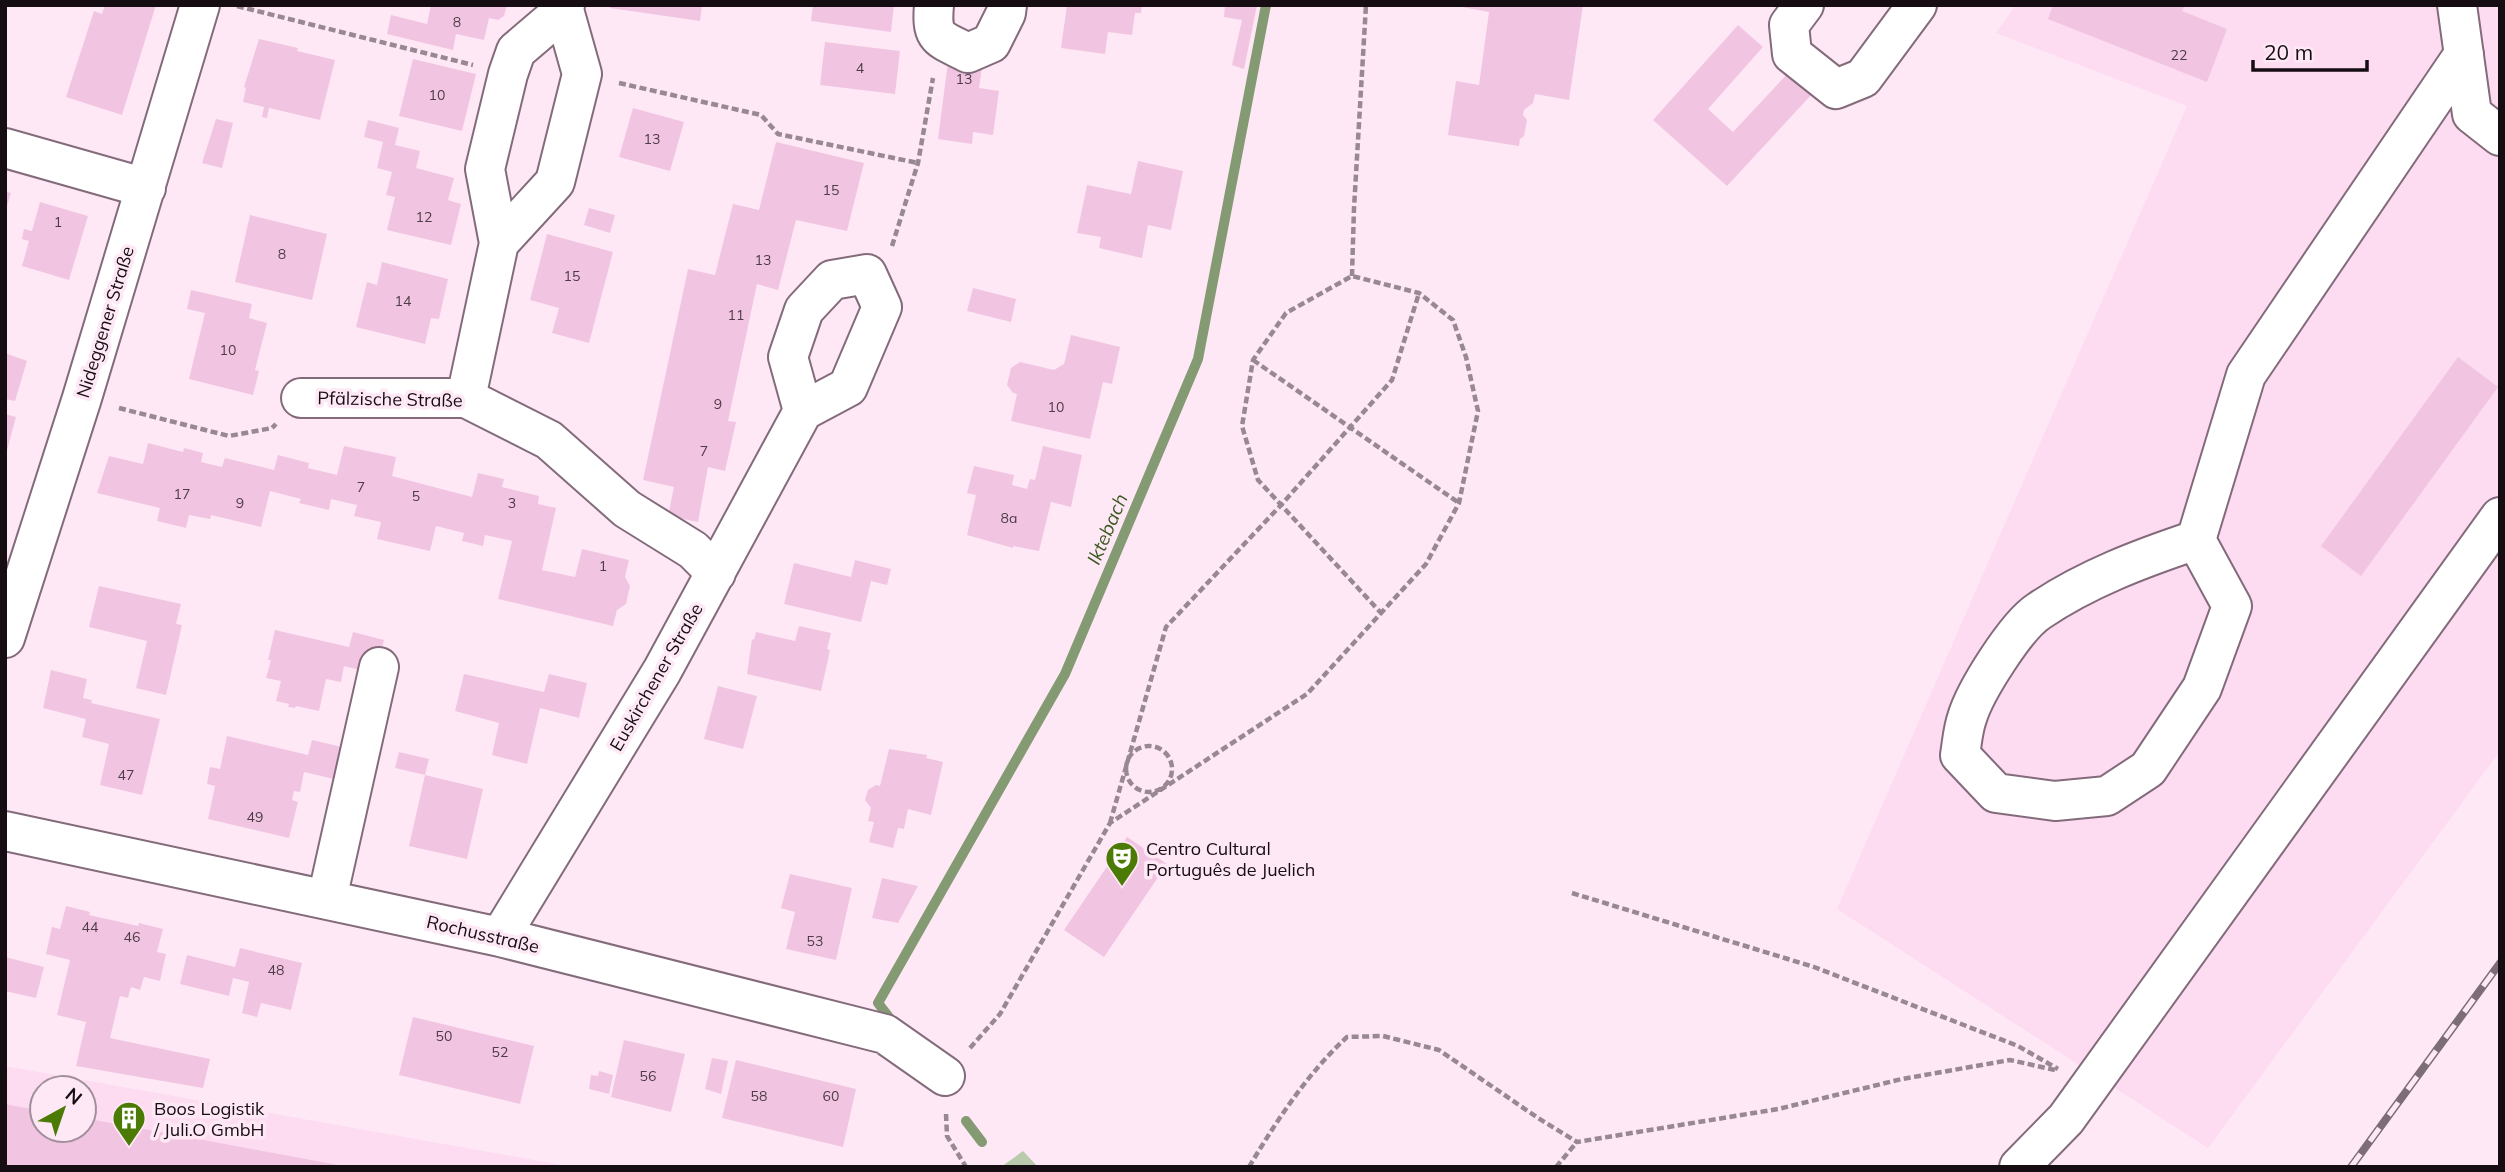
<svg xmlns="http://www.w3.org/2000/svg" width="2505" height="1172" font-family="Mulish,sans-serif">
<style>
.built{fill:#fddbf1;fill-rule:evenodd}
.green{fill:#bacbad}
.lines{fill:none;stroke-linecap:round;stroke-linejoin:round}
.stream{stroke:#849a72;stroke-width:10}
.building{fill:#f1c5e1}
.minor-casing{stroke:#836b7b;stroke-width:42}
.path{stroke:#988892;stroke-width:4.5;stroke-dasharray:7 3.5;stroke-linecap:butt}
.minor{stroke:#fff;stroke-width:38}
.rail-casing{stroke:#7c6d77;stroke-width:8}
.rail{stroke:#fee8f6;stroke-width:5;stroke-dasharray:16;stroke-linecap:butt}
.labels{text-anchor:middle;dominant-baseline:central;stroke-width:7;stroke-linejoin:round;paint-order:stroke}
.number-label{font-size:14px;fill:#4d3b46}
.street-label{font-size:18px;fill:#160d13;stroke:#fee8f6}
.poi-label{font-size:18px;fill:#160d13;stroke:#fee8f6;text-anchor:start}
.water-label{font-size:19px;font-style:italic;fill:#3c5a1f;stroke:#fee8f6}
</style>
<rect width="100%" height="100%" fill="#fee8f6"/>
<path class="built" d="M2016,5h484v746l-292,397 -371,-239 350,-803 -191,-73z
M5,1066l568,101h-568zM42,1088h42v42h-42z"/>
<path class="green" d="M1023,1151l15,16h-37z"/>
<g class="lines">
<path class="stream" d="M892,1021l-14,-18 187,-329 133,-315 68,-354
M966,1121l16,21"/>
</g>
<path class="building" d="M105,5h51l-34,110 -56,-18 28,-86 8,3z
M431,5h76l-3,11 -6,4 -9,-2 -5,22 -28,-6 -3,16 -66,-16 4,-19 36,9z
M610,5h92l-2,16 -90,-13z
M813,5h81l-3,27 -80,-11z
M1067,5h75l-1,8h-6l-3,22 -24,-3 -3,22 -44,-6z
M1225,5h32l-13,64 -12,-4 10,-45 -18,-3z
M1451,5h132l-14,95 -34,-6 -2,9 -9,7 -1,5 4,5 -3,16 -4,3 -1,7 -71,-11 8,-54 23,4 10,-73z
M2053,5h132l-3,6 45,18 -20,53 -159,-63z
M1738,25l25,22 -55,62 25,23 57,-61 23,22 -86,93 -74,-66z
M259,39l39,9 -1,3 38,9 -15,60 -51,-12 -2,10 -5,-1 2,-10 -21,-5 3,-14 -2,-1z
M825,42l75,9 -5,43 -75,-9z
M413,59l63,15 -14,57 -63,-15z
M948,62l34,5 -3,21 20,3 -6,44 -20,-3 -1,12 -34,-5z
M633,108l51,14 -14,49 -51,-14z
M216,119l17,4 -11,45 -20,-5z
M368,120l31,8 -4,17 25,6 -4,17 38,10 -6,22 13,4 -10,41 -64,-15 8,-33 -9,-2 6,-23 -15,-4 6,-26 -19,-5z
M776,142l88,21 -17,68 -51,-11 -18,70 -21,-6 -29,137 8,1 -11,49 -17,-4 -10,55 -30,-6 6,-29 -31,-7 45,-211 27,6 18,-71 26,6z
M1138,161l45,10 -12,59 -23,-5 -6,33 -43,-10 2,-11 -24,-4 10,-48 44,9z
M5,191l6,2 -5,16h-1z
M40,202l48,14 -19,64 -47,-14 7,-25 -7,-2 2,-10 8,2z
M589,208l26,7 -5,18 -26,-8z
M250,215l77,19 -15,66 -77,-18z
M547,234l66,18 -24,91 -37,-10 7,-25 -29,-8z
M382,262l66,17 -9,40 -8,-1 -6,26 -69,-17 11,-45 10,3z
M973,288l43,11 -5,23 -44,-11z
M191,290l61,14 -3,14 18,5 -12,47 4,1 -6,24 -64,-16 16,-66 -18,-4z
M1071,335l49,12 -8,37 -9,-2 -13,57 -79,-18 6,-27 -4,-1 -6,-8 4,-17 9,-6 34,8 10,-6z
M5,353l22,8 -12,40 -10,-2z
M2458,357l40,30 -137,189 -40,-30z
M5,414l11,3 -10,37h-1z
M148,443l35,9 1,-4 19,5 -2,9 21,5 3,-9 49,12 4,-15 31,8 -1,5 29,7 7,-29 52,11 -4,19 80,21 6,-24 26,6 -2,8 37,9 -1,8 18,4 -14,62 33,7 7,-28 47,11 -4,17 5,9 -4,18 -9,6 -4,16 -115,-27 14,-58 -27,-6 -2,11 -21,-5 2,-8 -28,-7 -6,25 -53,-12 4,-17 -27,-6 3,-11 -26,-6 -2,11 -30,-7 2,-4 -31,-8 -9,36 -50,-12 -1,4 -21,-4 -3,13 -29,-7 3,-13 -63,-15 12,-37 34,8z
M1043,446l39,9 -11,52 -20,-5 -12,49 -26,-5v2l-46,-13 9,-40 -9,-2 7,-27 40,9 -2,10 15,4 3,-10 5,1z
M855,560l36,9 -4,16 -16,-4 -10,41 -77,-18 10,-41 57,14z
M99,586l82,18 -5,20 6,1 -16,70 -30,-7 11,-47 -58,-14z
M799,626l32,7 -4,16 3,1 -9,41 -74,-17 5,-35 2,1 2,-8 39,9z
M275,630l74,17 4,-15 31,8 -9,34 -31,-8 -3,16 -15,-3 -7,32 -23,-5 -1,2 -7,-1 1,-3 -13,-3 5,-20 -15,-3 5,-18h-3z
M51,670l36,9 -4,19 9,2 -1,3 69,16 -18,76 -42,-10 9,-41 -27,-7 4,-18 -43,-11z
M464,674l80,18 5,-18 38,9 -8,35 -39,-10 -13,56 -35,-9 7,-32 -44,-12z
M718,686l39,10 -14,53 -39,-10z
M227,736l81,19 4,-15 34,8 -8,32 -34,-8 -4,20 -6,-1 -2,9 6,2 -9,36 -81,-19 7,-33 -8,-2 3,-17 10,2z
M889,749l38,6 -1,3 17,4 -12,53 -23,-6 -4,20 -6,-1 -5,20 -24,-6 5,-20 -6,-1 3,-13 -6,-8 3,-10 8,-5 4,1z
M399,752l30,7 -4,16 -30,-7z
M425,775l58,14 -16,70 -58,-13z
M1127,837l40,27 -63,93 -40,-27z
M790,874l62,14 -16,72 -50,-11 9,-37 -14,-4z
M882,878l36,8 -20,37 -26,-5z
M66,906l24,6 -1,3 49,11 1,-3 24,6 -6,23 9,2 -6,27 -16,-4 -4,13 -9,-3 -3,11 -8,-2 -10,42 100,21 -7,29 -127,-22 10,-44 -29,-7 13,-55 -24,-6 6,-27 8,2z
M240,948l62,15 -11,47 -30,-7 -4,14 -15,-4 7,-31 -16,-4 -4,18 -49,-12 7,-29 48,12z
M5,957l39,10 -8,31 -31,-7z
M413,1017l121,29 -14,58 -121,-29z
M624,1040l61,14 -14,58 -60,-15z
M712,1058l16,3 -7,33 -16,-5z
M736,1060l120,29 -13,58 -121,-29z
M599,1071l14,4 -4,19 -20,-5 2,-14 7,1z
M5,1104l37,7v19h42v-12l265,49h-344z"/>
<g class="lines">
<defs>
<path id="minor" d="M934,5c-3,35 5,33 34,48l23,-10 15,-30 1,-8
M1804,5l-15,20 3,29 44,35 27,-11 54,-73
M2457,5l15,109 28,22
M5,148l141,40
M499,243l56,-61 27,-108 -18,-64
M301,398h165l83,42 78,69 66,41 23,23
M466,398l33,-155 -14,-74 23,-95 8,-23 48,-41 1,-5
M2196,540c-54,18 -110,39 -157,71 -23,15 -64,80 -72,107 -4,11 -5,25 -7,37l36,38 59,8 52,-5 41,-27 54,-81 30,-82 -36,-66 50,-165 218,-321
M5,638l77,-240 118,-393
M5,831l495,106 385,97 60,42
M327,899l52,-232
M500,937l162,-266 141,-260 -15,-54 16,-47 28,-30 35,-6 15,33 -34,80 -45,24
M2019,1167l47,-48 434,-602"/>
</defs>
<use href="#minor" class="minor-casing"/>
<path class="path" d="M237,6l236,59
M619,83l142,32 17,19 140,29
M892,246l26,-83 15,-85
M1352,276l2,-68 12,-203
M1253,360l206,143
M119,408l110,28 43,-8 4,-4
M1126 769a23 23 0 1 1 46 0a23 23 0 1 1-46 0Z
M1110,823l56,-196 115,-122 111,-125 27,-87
M1572,893l242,74 204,79 40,23
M970,1048l30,-34 110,-191 197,-129 119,-130 33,-61 19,-92 -12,-54 -13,-37 -34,-27 -67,-17 -66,37 -33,47 -11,66 16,54 124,134
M946,1114l1,22 19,31
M1249,1167c28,-47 58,-93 98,-130l36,-1 56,14 99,68 39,24 201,-33 124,-30 108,-19 45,10
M1556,1167l21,-25"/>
<use href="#minor" class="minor"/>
<defs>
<path id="rail" d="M2351,1167l149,-204"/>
</defs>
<use href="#rail" class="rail-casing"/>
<use href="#rail" class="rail"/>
</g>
<defs>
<symbol id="theatre-pin" viewBox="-11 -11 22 30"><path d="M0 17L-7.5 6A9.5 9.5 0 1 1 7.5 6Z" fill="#4b7b05" stroke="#fee8f6"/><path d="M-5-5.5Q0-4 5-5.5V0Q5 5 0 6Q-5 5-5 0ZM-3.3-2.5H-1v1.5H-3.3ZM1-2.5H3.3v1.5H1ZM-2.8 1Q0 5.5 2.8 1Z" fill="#fff"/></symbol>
<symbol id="building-pin" viewBox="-11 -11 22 30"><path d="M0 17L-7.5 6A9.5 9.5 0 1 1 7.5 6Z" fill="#4b7b05" stroke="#fee8f6"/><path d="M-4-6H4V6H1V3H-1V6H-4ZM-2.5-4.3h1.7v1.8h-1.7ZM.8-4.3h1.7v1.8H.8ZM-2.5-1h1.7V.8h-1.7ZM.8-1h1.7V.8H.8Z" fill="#fff"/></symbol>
</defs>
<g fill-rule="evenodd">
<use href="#theatre-pin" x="1103" y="839" width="38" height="52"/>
<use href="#building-pin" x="110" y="1099" width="38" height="52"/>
</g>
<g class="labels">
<g class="number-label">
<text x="457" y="22">8</text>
<text x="2179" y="55">22</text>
<text x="860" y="68">4</text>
<text x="964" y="79">13</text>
<text x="437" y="95">10</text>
<text x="652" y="139">13</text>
<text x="831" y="190">15</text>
<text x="424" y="217">12</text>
<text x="58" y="222">1</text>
<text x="282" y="254">8</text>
<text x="763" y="260">13</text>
<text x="572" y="276">15</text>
<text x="403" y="301">14</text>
<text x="736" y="315">11</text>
<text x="228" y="350">10</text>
<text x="718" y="404">9</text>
<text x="1056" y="407">10</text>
<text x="704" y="451">7</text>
<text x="361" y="487">7</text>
<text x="182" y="494">17</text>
<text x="416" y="496">5</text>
<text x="240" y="503">9</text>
<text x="512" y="503">3</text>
<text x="1009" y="518">8a</text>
<text x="603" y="566">1</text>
<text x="126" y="775">47</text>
<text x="255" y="817">49</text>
<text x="90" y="927">44</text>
<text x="132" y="937">46</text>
<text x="815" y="941">53</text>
<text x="276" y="970">48</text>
<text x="444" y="1036">50</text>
<text x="500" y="1052">52</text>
<text x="648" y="1076">56</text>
<text x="759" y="1096">58</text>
<text x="831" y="1096">60</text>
</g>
<g class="street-label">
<text transform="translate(105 322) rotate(-73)">Nideggener Straße</text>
<text transform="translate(390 399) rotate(1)">Pfälzische Straße</text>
<text transform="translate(656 677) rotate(-60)">Euskirchener Straße</text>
<text transform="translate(483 934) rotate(13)">Rochusstraße</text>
</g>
<g class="poi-label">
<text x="1146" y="848">Centro Cultural<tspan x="1146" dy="21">Português de Juelich</tspan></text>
<text x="154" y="1108">Boos Logistik<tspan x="154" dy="21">/ Juli.O GmbH</tspan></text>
</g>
<g class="water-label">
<text transform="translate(1107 529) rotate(-67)">Iktebach</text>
</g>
</g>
<rect width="2505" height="1172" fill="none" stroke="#160d13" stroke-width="14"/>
<g transform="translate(63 1109) rotate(40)"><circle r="33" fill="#fee8f6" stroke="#a1909b" stroke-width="2"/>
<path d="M0-5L12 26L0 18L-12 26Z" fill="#4b7b05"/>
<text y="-10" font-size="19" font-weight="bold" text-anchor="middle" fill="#160d13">N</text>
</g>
<path d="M2253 60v10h114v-10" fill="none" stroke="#160d13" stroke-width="3.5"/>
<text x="2264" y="60" font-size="21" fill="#160d13" stroke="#fee8f6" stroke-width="5" paint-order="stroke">20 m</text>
</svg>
